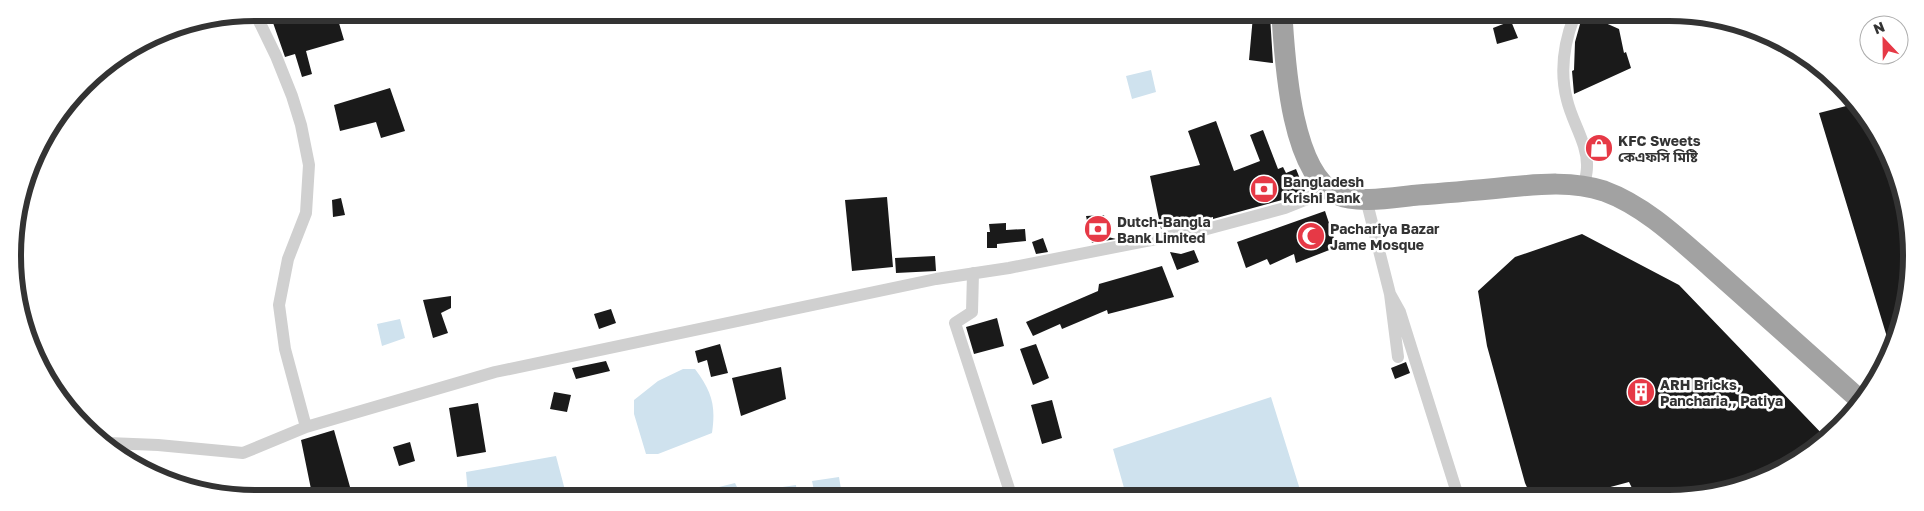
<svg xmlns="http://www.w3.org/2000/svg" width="1924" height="511" font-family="'Golos Text','Noto Sans Bengali',sans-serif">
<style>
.water{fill:#cfe2ee}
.building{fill:#1a1a1a}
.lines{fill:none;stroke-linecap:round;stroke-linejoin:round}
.minor{stroke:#d0d0d0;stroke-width:12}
.trunk{stroke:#a2a2a2;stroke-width:21}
.labels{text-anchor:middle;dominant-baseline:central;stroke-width:5;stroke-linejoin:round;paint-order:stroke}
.poi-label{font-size:14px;font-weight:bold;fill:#333;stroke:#fff;text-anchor:start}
.rim{fill:none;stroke:#333;stroke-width:6}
</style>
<rect width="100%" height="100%" fill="#fff"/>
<path class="water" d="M1151,70l5,22 -24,7 -6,-23z
M400,319l5,19 -23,8 -5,-22z
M683,369h12c17,23 21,36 17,64l-54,21h-12l-12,-40v-14l24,-19z
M1271,397l31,99 -176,-1 -13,-46z
M556,456l10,38h-98l-2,-22z
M839,477l3,18h-27l-3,-14z
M735,483l6,12h-28l-2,-6z
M796,485l1,10h-27l-1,-6z"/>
<path class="building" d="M285,13h51l8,27 -38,11 6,23 -10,3 -7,-23 -10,3 -14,-40z
M1253,16h17l3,47 -24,-3z
M1582,17h10l27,12 5,24 2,-1 5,16 -57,26 -2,-23 2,-1 1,-28z
M1511,21l7,17 -21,6 -4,-16z
M390,88l15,43 -24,7 -5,-16 -36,9 -6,-26z
M1854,104l16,16 37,88v95l-17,44 -71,-234z
M1216,121l18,50 26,-10 -10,-26 13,-5 15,39 5,-2 3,6 10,-4 9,22 -23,9 -69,19v-2l-52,12 -11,-53 50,-11 -12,-34z
M1602,136l8,18 -15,6 -4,-18z
M887,197l6,70 -41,4 -7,-71z
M341,198l4,17 -12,2 -1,-17z
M1325,211l12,36 -41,16 -2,-9 -24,11 -3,-6 -21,9 -9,-26z
M1104,215l4,22 8,2 -24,4 -6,-27z
M1006,223v7l19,-1 1,12 -29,3v4h-10v-16h3l-1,-8z
M1582,234l97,51 148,154 -51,35 -76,22h-64l-7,-14 -52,14h-46l-6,-13 -38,-137 -9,-55 37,-34z
M1043,238l5,14 -12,2 -4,-12z
M1194,250l5,12 -22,8 -7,-18 11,2z
M935,256l1,15 -40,2 -1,-15z
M1162,266l12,31 -66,17 -1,-4 -45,19 -2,-5 -27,12 -7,-14 72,-31 1,-7z
M451,296v12l-10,5 7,20 -15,5 -10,-38z
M611,309l5,14 -17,6 -5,-15z
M997,318l7,28 -30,8 -8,-27z
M720,344l8,29 -17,4 -4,-17 -9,3 -3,-12z
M1036,344l13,34 -16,7 -13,-36z
M606,361l4,10 -34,8 -4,-11z
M1406,362l4,11 -15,6 -4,-11z
M781,367l5,32 -45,17 -9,-38z
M554,392l17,3 -4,17 -17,-3z
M1052,400l10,38 -20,6 -11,-39z
M478,403l8,49 -29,5 -8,-49z
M334,430l18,64h-40l-11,-54z
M410,442l5,19 -16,5 -6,-19z"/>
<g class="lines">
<path class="minor" d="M255,13l21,43 16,40 9,29 8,40 -3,48 -18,46 -9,46 6,44 21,78
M1574,17c-10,26 -14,56 -7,83 5,22 21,44 20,67 0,6 -2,13 -3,19
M1366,199l24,95 8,63
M973,273l-1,39 -17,11 56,172
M1390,294l10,18 58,184
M108,443l50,2 85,8 63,-26 189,-55 441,-93 73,-11 198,-39 78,-21 20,-8 20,-12"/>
<path class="trunk" d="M1282,16c3,46 9,158 56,179 20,9 58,2 80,0 30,-2 61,-5 91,-8 31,-3 65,-6 95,4 41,15 75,48 107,76 50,44 99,89 149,133"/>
</g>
<defs>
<symbol id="shop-disc" viewBox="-11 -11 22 22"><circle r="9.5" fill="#e63946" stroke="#fff"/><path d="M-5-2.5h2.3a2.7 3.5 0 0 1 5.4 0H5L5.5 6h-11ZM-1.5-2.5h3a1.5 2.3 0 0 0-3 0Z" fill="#fff"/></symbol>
<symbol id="bank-disc" viewBox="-11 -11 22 22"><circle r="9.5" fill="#e63946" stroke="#fff"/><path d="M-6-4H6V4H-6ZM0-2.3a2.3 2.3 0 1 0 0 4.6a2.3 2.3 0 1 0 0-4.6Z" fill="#fff"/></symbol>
<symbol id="mosque-disc" viewBox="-11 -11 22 22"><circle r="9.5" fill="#e63946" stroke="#fff"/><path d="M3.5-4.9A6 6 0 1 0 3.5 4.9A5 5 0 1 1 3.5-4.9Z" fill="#fff"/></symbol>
<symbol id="building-disc" viewBox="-11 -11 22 22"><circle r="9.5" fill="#e63946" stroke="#fff"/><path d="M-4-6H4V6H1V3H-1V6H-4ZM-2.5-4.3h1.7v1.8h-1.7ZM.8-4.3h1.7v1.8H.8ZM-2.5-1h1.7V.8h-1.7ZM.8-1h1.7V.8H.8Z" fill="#fff"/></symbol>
</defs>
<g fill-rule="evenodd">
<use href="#shop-disc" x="1583" y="132" width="32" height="32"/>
<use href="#bank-disc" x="1248" y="173" width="32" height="32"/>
<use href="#bank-disc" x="1082" y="213" width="32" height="32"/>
<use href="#mosque-disc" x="1295" y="220" width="32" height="32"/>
<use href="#building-disc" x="1625" y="376" width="32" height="32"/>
</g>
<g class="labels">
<g class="poi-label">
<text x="1618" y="140">KFC Sweets<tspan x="1618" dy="16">কেএফসি মিষ্টি</tspan></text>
<text x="1283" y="181">Bangladesh<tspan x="1283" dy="16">Krishi Bank</tspan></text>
<text x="1117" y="221">Dutch-Bangla<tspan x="1117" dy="16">Bank Limited</tspan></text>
<text x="1330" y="228">Pachariya Bazar<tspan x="1330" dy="16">Jame Mosque</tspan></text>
<text x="1660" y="384">ARH Bricks,<tspan x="1660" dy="16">Pancharia,, Patiya</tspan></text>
</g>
</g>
<path d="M0 0H1924V511H0ZM255 21H1669A234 234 0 0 1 1903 255V256A234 234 0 0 1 1669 490H255A234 234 0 0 1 21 256V255A234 234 0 0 1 255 21Z" fill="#fff" fill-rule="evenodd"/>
<path class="rim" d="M255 21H1669A234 234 0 0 1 1903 255V256A234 234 0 0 1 1669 490H255A234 234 0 0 1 21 256V255A234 234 0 0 1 255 21Z"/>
<g transform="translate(1884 40) rotate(338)"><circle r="24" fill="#ffffff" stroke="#adadad"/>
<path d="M0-4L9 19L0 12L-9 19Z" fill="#e63946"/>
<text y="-8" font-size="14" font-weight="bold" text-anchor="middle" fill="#333333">N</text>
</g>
</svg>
